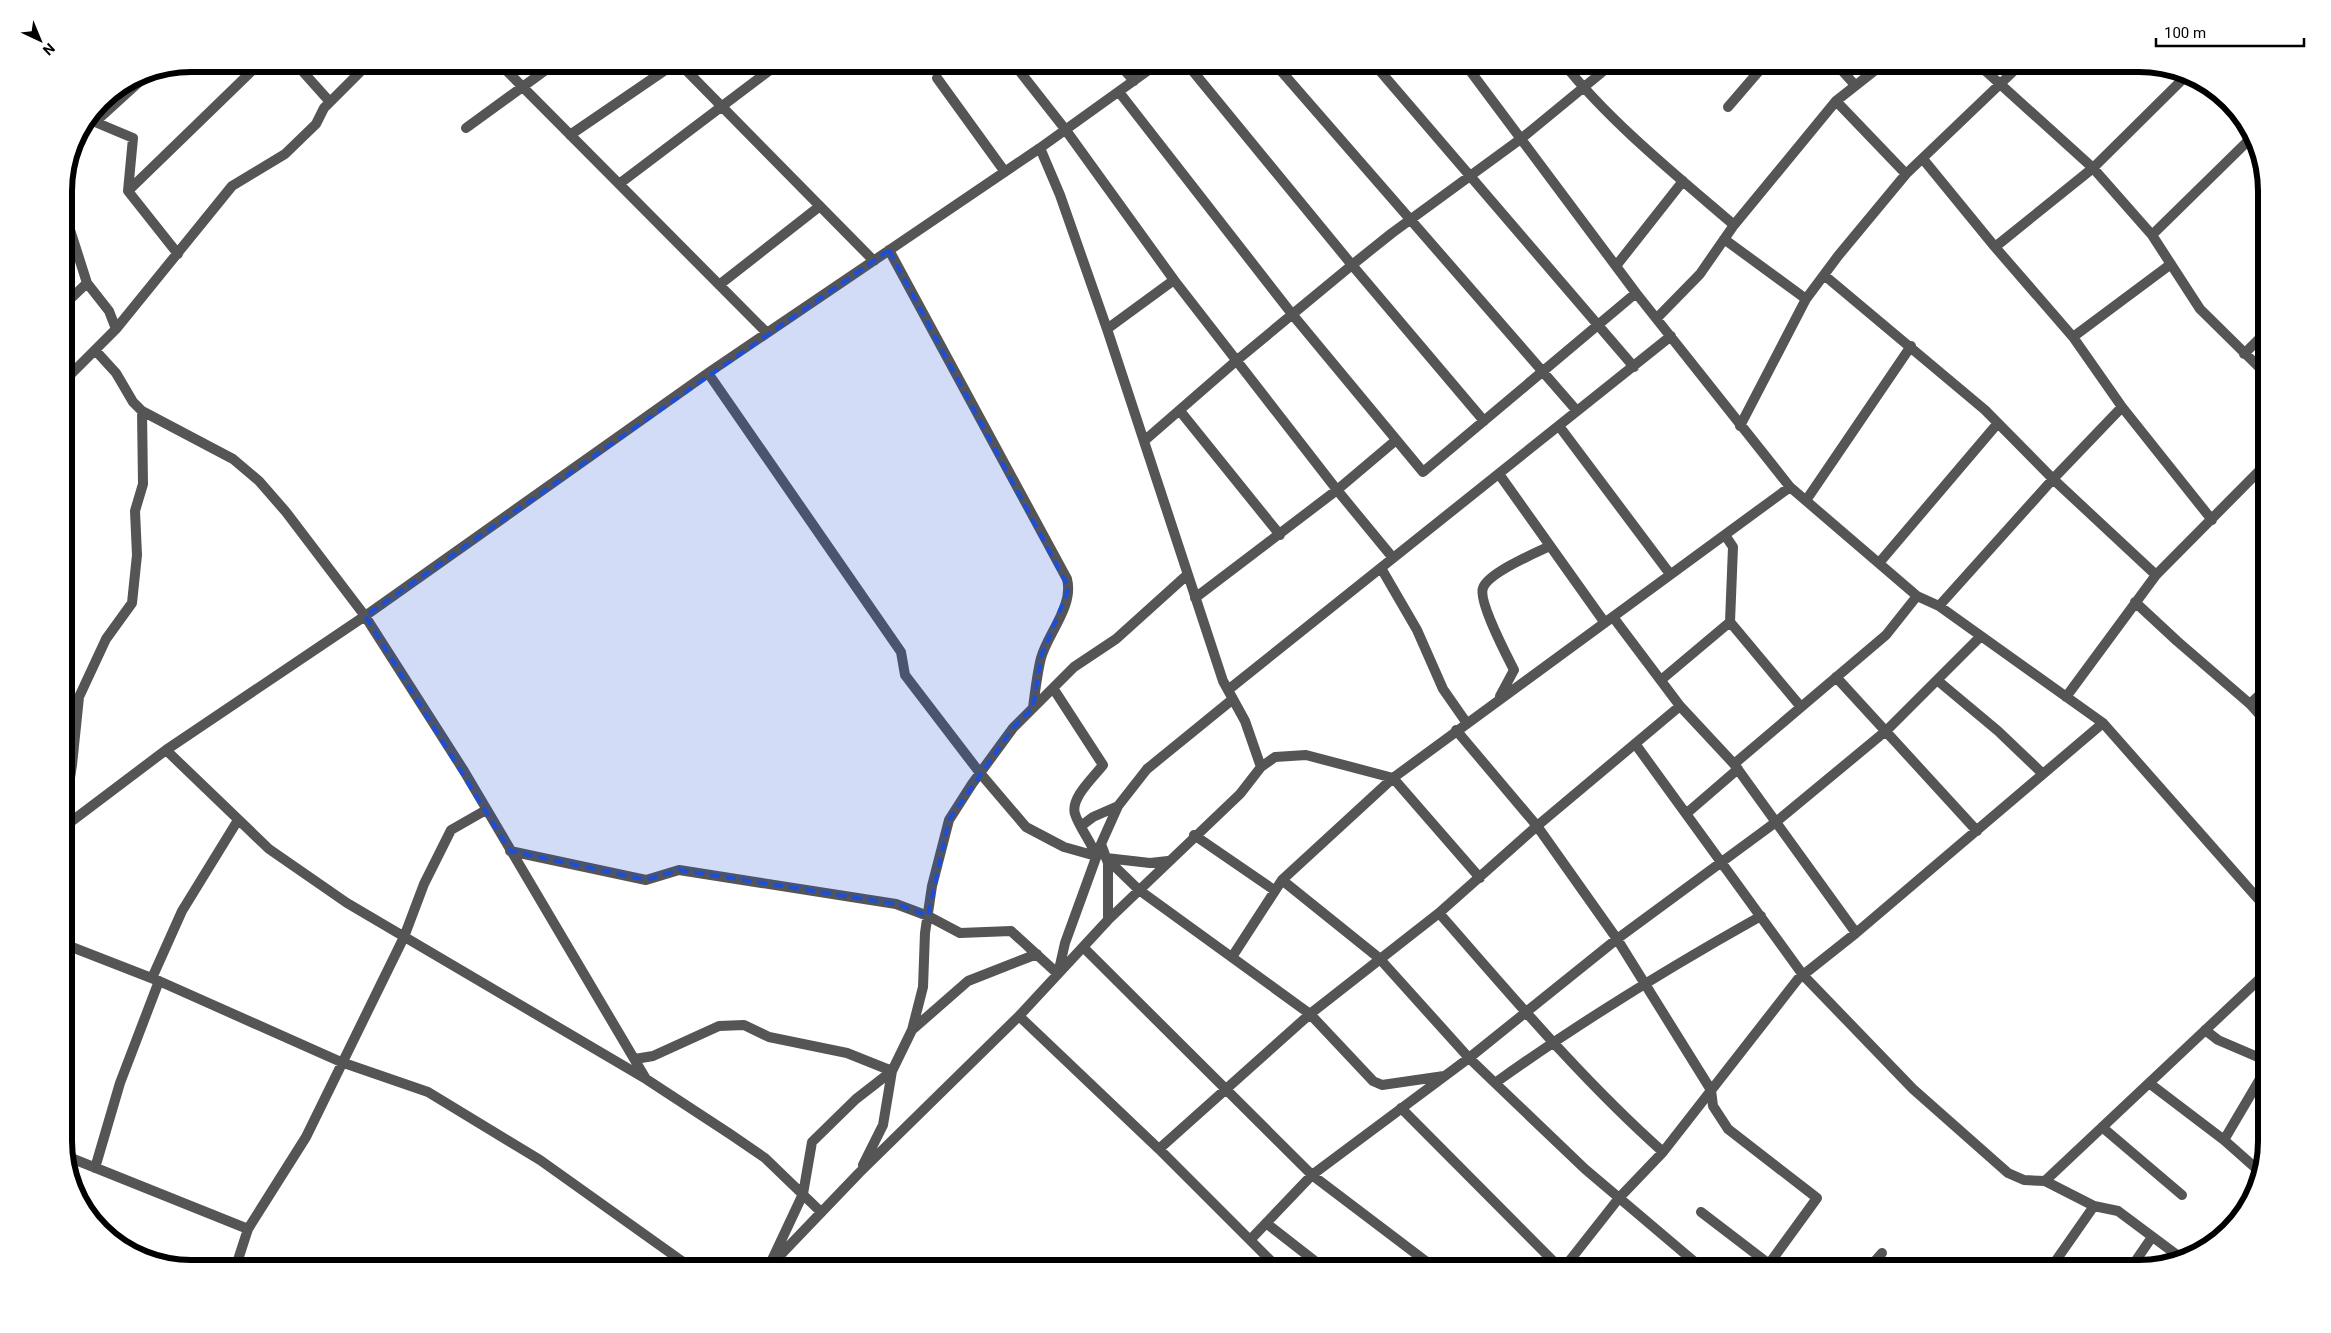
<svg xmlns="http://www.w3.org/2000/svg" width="2331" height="1333" font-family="Roboto,sans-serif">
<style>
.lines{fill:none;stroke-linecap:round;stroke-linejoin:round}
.street{stroke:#555;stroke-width:10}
.marked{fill:#1d4ed8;fill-opacity:0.2;stroke:#1d4ed8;stroke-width:4;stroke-dasharray:10 6;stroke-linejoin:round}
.rim{fill:none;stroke:#000;stroke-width:6}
</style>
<rect width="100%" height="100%" fill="#fff"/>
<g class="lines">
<path class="street" d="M296,64l34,38
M500,64l267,269
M680,64l194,197
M1014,64l51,65 109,151 163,210 58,-49
M1119,64l15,17
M1275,64l302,347
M1374,64l260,303
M1465,64l171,229 154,194 127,109 22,10 164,117 164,186
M1564,64c46,58 113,112 170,161
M1836,64l19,21
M1978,64l115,104 59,67 48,74 67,66
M937,78l68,94
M1119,92l173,222 131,158 213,-179
M1836,101l70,73
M1728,107l37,-43
M96,109l-1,13 38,16 -5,53 50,63
M95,122l55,-50
M466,128l88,-64
M570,135l104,-71
M1040,148l20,47 47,134 116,352 22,40 16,46
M1923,159l72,88 78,90 49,70 90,113
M619,184l159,-120
M128,191l131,-127
M64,211l23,72 22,28 7,18
M2152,235l100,-98
M1724,239l82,60
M1995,247l98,-79 93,-92
M889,250l178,329c7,27 -19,54 -26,79 -4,16 -6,34 -8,50
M1616,266l67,-85
M1824,275l161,135 68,69 103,96
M719,285l101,-79
M64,305l23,-22
M1657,318l43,-44 34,-49 102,-124 47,-37
M1107,329l67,-49
M2073,337l98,-73
M95,350l21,23 17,29 9,9 91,48 26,22 27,31 79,104 99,155 182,308
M2244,354l23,-23
M708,373l193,279 4,23 75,98 46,54 38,20 32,9
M64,381l52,-52 116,-143 53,-32 31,-30 8,-16 44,-44
M1180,411l100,124
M1484,421l-132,-156 40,-32 130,-95 90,-74
M1559,426l111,148
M1740,426l66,-127 32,-43 68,-82 115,-110
M1144,441l92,-80 116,-96 -165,-201
M1499,474l106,149
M1807,499l104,-153
M1725,535l8,12 -3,75 71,85
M1879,563l119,-140
M1381,568l36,62 26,59 23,33
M1195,598l142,-108 56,68
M2135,602l42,39 73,63 17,19
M1939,606l114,-127 69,-72
M1613,617l67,89 54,58 122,169
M1836,677l141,154
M1661,680l69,-58
M1937,680l61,51 45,43
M1053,688l50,77c-9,12 -33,33 -28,49 5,15 16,27 21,42
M1228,690l443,-354
M1500,696l14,-26c-7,-14 -36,-69 -31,-82 5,-15 52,-35 67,-42
M2066,697l90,-122 111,-112
M2250,704l17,-16
M1456,730l81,96 80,113 94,151 2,16 15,23 89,69 -48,66 7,5
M1636,745l167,230 110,114 95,84 16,7 21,1 49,25 24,5 63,47
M166,750l103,99 78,54 299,176 84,55 35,24 56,54
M1734,764l152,-129 31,-39
M1687,813l51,-44
M64,816l8,-51 7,-68 27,-58 26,-36 5,-48 -2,-44 8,-27 -1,-73
M1081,826l12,-9 25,-11
M64,827l102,-77 199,-134 343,-243 332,-225 117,-84
M1194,835l80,55
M510,851l136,29 33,-10 217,34 32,12 32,17 51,-2 47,43 7,-31 36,-99
M1106,858l33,32 171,124 63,67 9,4 62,-9
M1106,858l44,5 18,-2
M1282,880l97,78 90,100 26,25 90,86 118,100
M1439,913c72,82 142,166 224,239
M1108,920v-57l-7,-19 17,-38 29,-37 86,-70
M64,944l95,37 182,81 87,30 112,68 153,109
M1083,947l229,228 124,94
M1232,957l50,-77 111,-102 397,-291
M152,978l30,-67 56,-91
M1019,1016l140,133 120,120
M912,1030l56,-49 69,-27
M2205,1030l13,10 49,21
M635,1059l18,-3 66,-30 25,-1 25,12 78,16 45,18
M1495,1083c85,-61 175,-116 266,-167
M2149,1083l75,57 35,31
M2256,1089l11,9
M1401,1108l160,161
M2102,1127l80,68
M2224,1140l43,-73
M1159,1149l151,-135 129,-101 98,-87 143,-120
M66,1156l182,73
M863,1165l20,-40 9,-54 20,-41 11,-43 2,-54 7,-47 17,-66 23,-36 41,-56 61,-61 42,-28 71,-64
M95,1168l25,-85 39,-102
M2045,1181l222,-209
M1701,1212l68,52
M1266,1223l59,46
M1251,1239l61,-64 157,-117 148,-119 159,-117 111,-92 93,-93
M772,1260l31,-66 9,-52 44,-43 36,-28
M235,1269l13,-40 58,-92 98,-200 20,-53 27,-54 35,-20
M767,1269l92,-96 160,-157 89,-96 132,-126 21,-27 14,-10 31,-2 87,23 87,100
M1563,1269l56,-71 44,-46 135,-173 58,-46 247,-210
M1868,1269l14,-16
M2050,1269l44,-63
M2130,1269l22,-32"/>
</g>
<path class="marked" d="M889,250l180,338 -28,69 -8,51 -20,20 -64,92 -21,96 -32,-12 -217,-34 -33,10 -136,-29 -145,-235z"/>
<path d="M0 0H2331V1333H0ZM191 72H2139A119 119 0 0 1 2258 191V1141A119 119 0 0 1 2139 1260H191A119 119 0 0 1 72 1141V191A119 119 0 0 1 191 72Z" fill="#fff" fill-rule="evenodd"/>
<path class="rim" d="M191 72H2139A119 119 0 0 1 2258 191V1141A119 119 0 0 1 2139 1260H191A119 119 0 0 1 72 1141V191A119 119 0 0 1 191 72Z"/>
<g transform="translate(40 40) rotate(136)" stroke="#ffffff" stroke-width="4" paint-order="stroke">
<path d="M0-4L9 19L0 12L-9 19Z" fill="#000000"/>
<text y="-8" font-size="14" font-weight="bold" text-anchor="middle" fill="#000000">N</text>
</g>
<path d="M2156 38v8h148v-8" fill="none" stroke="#000000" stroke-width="2.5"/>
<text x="2164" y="38" font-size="15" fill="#000000" stroke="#ffffff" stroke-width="4" paint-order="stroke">100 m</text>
</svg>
